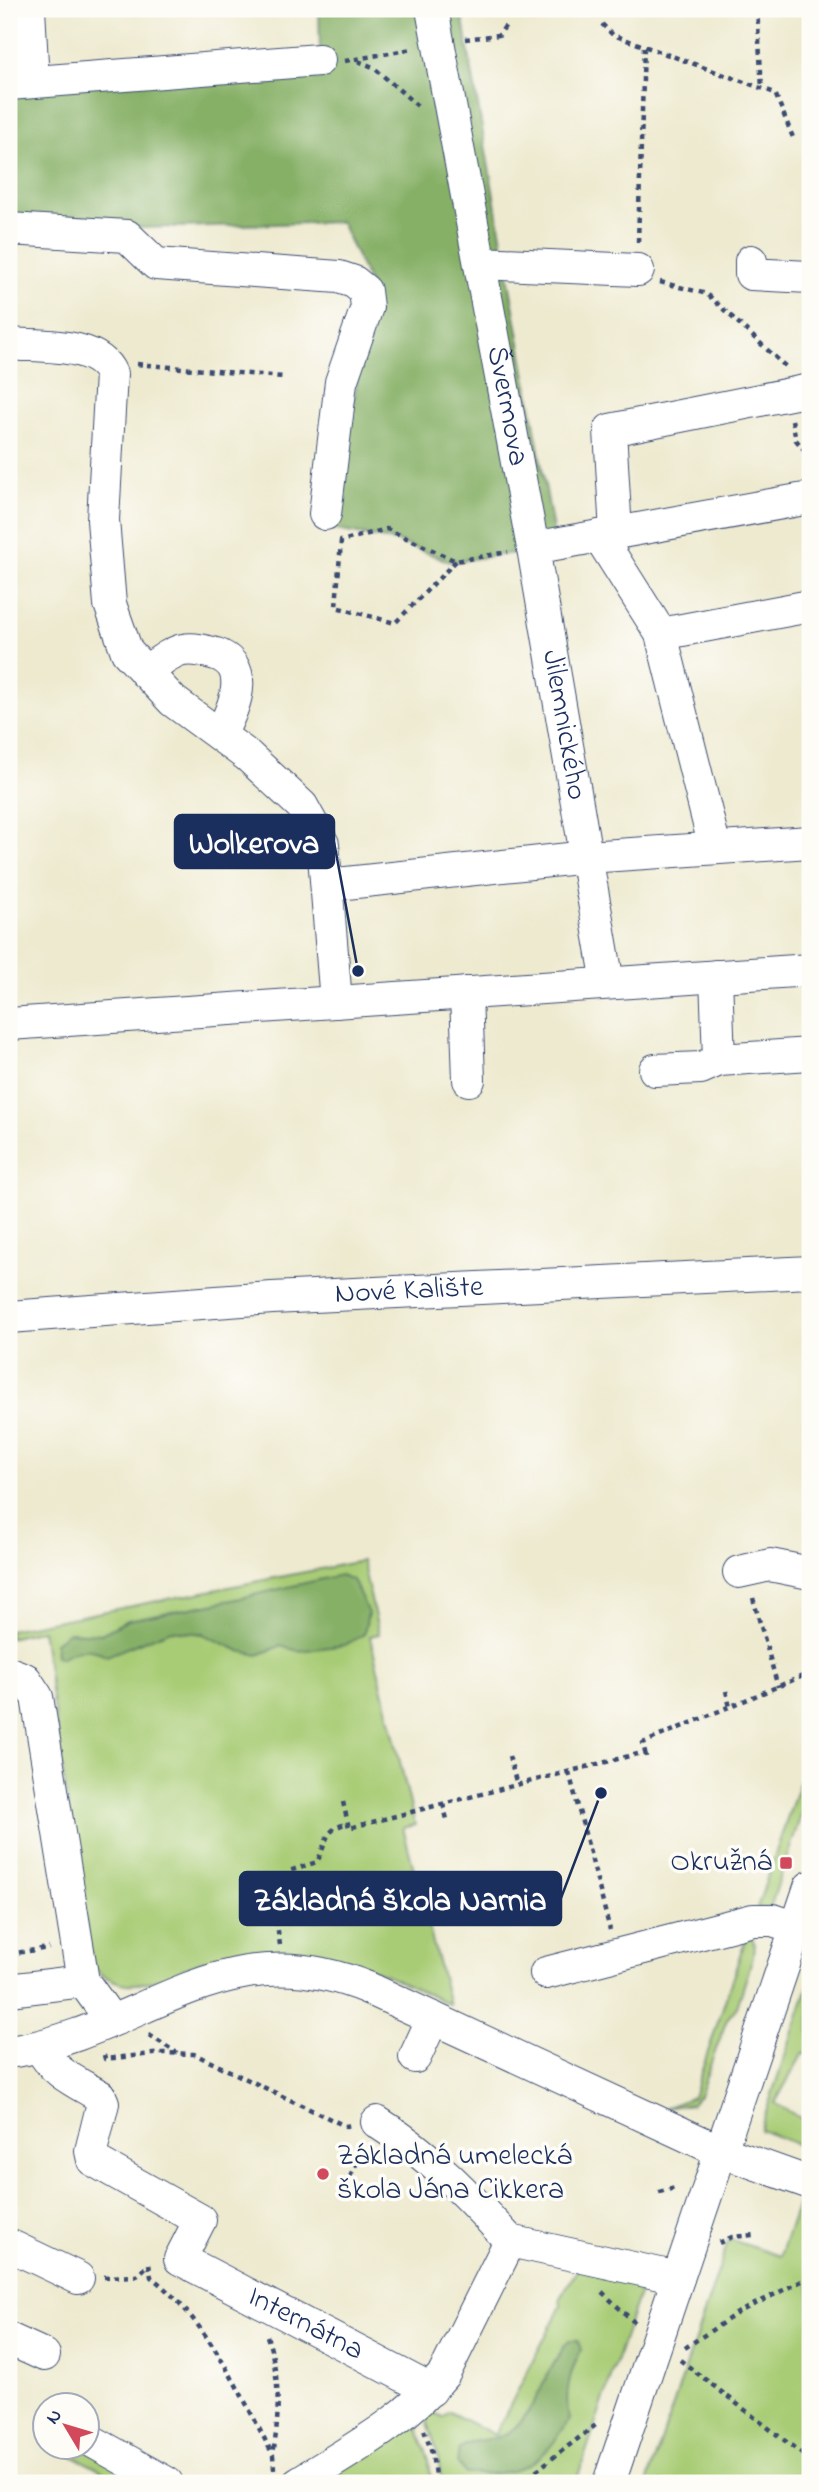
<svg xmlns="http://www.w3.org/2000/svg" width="819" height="2492" font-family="'Indie Flower',sans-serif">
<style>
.green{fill:#a8cc75;stroke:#627e6a;stroke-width:2}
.forest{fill:#86b066;stroke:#507062;stroke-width:2}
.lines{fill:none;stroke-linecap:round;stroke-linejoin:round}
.minor-casing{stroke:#3b4b6f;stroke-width:34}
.path{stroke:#3b4b6f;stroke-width:4.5;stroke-dasharray:5 5;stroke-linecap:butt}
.minor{stroke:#fff;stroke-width:32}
.poi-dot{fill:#d1495b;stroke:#fdfcf7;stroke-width:2.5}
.labels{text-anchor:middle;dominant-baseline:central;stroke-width:7;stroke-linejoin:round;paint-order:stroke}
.street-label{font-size:30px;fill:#1b2f5e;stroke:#fdfcf7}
.poi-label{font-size:30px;fill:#1b2f5e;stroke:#fdfcf7;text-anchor:end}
.leader{fill:none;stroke:#1b2f5e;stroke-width:2.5}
.callout-dot{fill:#1b2f5e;stroke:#fdfcf7;stroke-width:2.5}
.callout{fill:#1b2f5e;stroke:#1b2f5e;stroke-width:2.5}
.callout-label{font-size:32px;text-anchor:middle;font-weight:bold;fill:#fff}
</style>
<rect width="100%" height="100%" fill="#fdfcf7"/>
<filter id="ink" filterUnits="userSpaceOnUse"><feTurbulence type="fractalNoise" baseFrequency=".0143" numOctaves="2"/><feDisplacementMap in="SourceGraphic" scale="14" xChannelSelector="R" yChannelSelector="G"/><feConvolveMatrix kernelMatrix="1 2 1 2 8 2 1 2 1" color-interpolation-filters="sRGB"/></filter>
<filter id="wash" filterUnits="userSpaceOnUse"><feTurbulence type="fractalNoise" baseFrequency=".00686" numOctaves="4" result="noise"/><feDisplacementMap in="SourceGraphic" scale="28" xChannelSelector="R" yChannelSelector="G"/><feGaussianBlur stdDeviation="1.57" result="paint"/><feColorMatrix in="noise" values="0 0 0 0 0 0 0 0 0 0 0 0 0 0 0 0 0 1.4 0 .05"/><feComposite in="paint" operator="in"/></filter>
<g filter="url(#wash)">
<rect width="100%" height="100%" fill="#eeead0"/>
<path class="green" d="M362,1561l17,73 -9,2 45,189 -12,3 46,176c-56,-26 -113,-58 -176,-54 -23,2 -47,4 -69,11 -43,14 -72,41 -112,6l-50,-337 -33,8v-8z
M810,1751v37l-40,120h-13z
M748,1932l6,10 -1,15 -16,50 -10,12 -28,77 -8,8 -26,4 28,-11z
M810,1981v76l-7,-4 -28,50 35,21 -1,25 -49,-19z
M801,2196l9,3v284h-163l82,-244 51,17z
M579,2267l64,15 -66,197 -21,4h-114l-5,-32 -14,-43 20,9 6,-5 46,23 66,-129 -1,-8z
M414,2418l15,42 2,23h-115z
M54,2447h28l71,36h-26z"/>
<path class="forest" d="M319,9h142l95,538 -105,15 -55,-21 -65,-12 42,-237 -32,-70 -332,10v-144l311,-36z
M340,1575l13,5 15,33 -4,21 -19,11 -46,6 -19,-5 -22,9 -18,-4 -37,-17 -32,-4 -64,26c-13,-8 -33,-9 -45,2l-6,-2 -1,-14 14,-10 32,2 27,-14 104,-20z
M569,2341h9l3,9c-12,24 -17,43 -12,70 -29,48 -49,55 -104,54l-8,-11 2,-14c18,-14 37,-5 54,-20 25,-21 34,-63 56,-88z"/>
</g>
<g filter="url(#ink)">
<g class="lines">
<defs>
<g id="minor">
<path d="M29,9l4,73"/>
<path id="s1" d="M432,9l101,539 75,435"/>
<path d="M9,84l310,-24"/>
<path d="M9,229l118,7 29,28 183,13 15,5 11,9 2,16 -26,75 -16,132"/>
<path d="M751,261v13l59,3"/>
<path d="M480,263l158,7"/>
<path d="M9,344c30,3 88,-3 102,30l-8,146 7,84 17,48 46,49 75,55 54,50 21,38 13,158"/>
<path d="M616,533l-6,-103 200,-40"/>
<path d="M599,536l62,98 54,214"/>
<path d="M533,548l277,-50"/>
<path d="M661,634l149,-28"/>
<path d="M145,672c11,-7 26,-20 38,-22 12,-2 22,1 33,4 38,13 16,58 4,81"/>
<path d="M328,885l259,-28 223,-15"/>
<path d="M716,976l3,84 91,-6"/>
<path d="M466,993l3,87"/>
<path d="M9,1024l801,-54"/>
<path d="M655,1070l46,-2 18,-8"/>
<path id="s2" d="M9,1317l263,-19 538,-26"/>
<path d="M739,1572l31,-7 40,8"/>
<path d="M9,1673l16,6 12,18 46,284"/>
<path d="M546,1973l207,-53h20l24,8"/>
<path d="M9,1990l74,-9 28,39"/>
<path id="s3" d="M40,2047c12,25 36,35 60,49l3,7 -12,48 2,9 107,60 -20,39 251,131"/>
<path d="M9,2052c134,-19 214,-125 359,-64l352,163 90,32"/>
<path d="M415,2057l18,-39"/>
<path d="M377,2122c54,34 90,72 133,119"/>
<path d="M9,2245l69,33"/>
<path d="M9,2339l35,16"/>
<path d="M88,2439l79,44"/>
<path d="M298,2483c51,-32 107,-61 146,-109l66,-133 168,37"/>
<path d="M609,2483l201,-596"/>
</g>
</defs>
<use href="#minor" class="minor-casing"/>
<path class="path" d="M757,9l5,79
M602,24l11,11 162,58 19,47
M465,39l34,-4 9,-13
M345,61l67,-12
M358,61l15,6 47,41
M638,242l6,-196
M660,282l47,12 79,73
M137,364l146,13
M792,420l4,20 14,17
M456,561l-61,62 -59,-16 5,-66 46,-12 69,32 52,-9
M753,1598l25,89
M726,1691l4,16
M645,1752l2,9
M509,1756l8,29
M569,1772l41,158
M343,1802l6,26 296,-76 -2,-9 167,-70
M443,1804l5,19
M280,1945l-6,-41 15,-33 28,-9c11,-21 6,-32 31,-39
M9,1954l40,-6
M149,2035l28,18
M104,2055l1,4 57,-6 32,1 151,72 7,-1
M346,2185l18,-37
M659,2192l16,-4
M719,2243l13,-6 22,-2
M149,2264l2,13c57,44 89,116 122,178l1,14
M104,2277l33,-1 12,-12
M602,2292l32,30
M267,2336c13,40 13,77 6,118
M685,2348l54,-36 71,-35
M680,2360l130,100
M424,2430l8,23 4,30
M520,2483l77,-59"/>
<use href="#minor" class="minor"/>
</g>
</g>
<g class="poi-dot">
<rect x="779" y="1856" width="14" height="14" rx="3.5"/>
<circle cx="323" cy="2174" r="7"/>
</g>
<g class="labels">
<g class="street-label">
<text stroke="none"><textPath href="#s1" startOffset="404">Švermova</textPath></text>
<text stroke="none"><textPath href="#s1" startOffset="728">Jilemnického</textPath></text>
<text stroke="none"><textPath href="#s2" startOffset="401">Nové Kalište</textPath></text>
<text stroke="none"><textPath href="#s3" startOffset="453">Internátna</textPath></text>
</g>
<g class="poi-label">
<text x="772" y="1863">Okružná</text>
<text x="337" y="2157" text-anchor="start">Základná umelecká<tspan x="337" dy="34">škola Jána Cikkera</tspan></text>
</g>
</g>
<path class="leader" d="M358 971L334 842M601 1793L561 1898"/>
<g class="callout-dot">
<circle cx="358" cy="971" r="7"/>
<circle cx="601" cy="1793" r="7"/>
</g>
<g class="callout">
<rect x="175" y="815" width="159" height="53" rx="7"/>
<rect x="240" y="1872" width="321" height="53" rx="7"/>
</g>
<g class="callout-label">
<text x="254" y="853">Wolkerova</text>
<text x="400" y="1910">Základná škola Narnia</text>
</g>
<rect width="819" height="2492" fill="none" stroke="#fdfcf7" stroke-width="35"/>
<g transform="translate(66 2426) rotate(308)"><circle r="33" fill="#fdfcf7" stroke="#a3aaba" stroke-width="2"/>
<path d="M0-5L12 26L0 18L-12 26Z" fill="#d1495b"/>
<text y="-10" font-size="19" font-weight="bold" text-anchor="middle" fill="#1b2f5e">N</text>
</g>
</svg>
